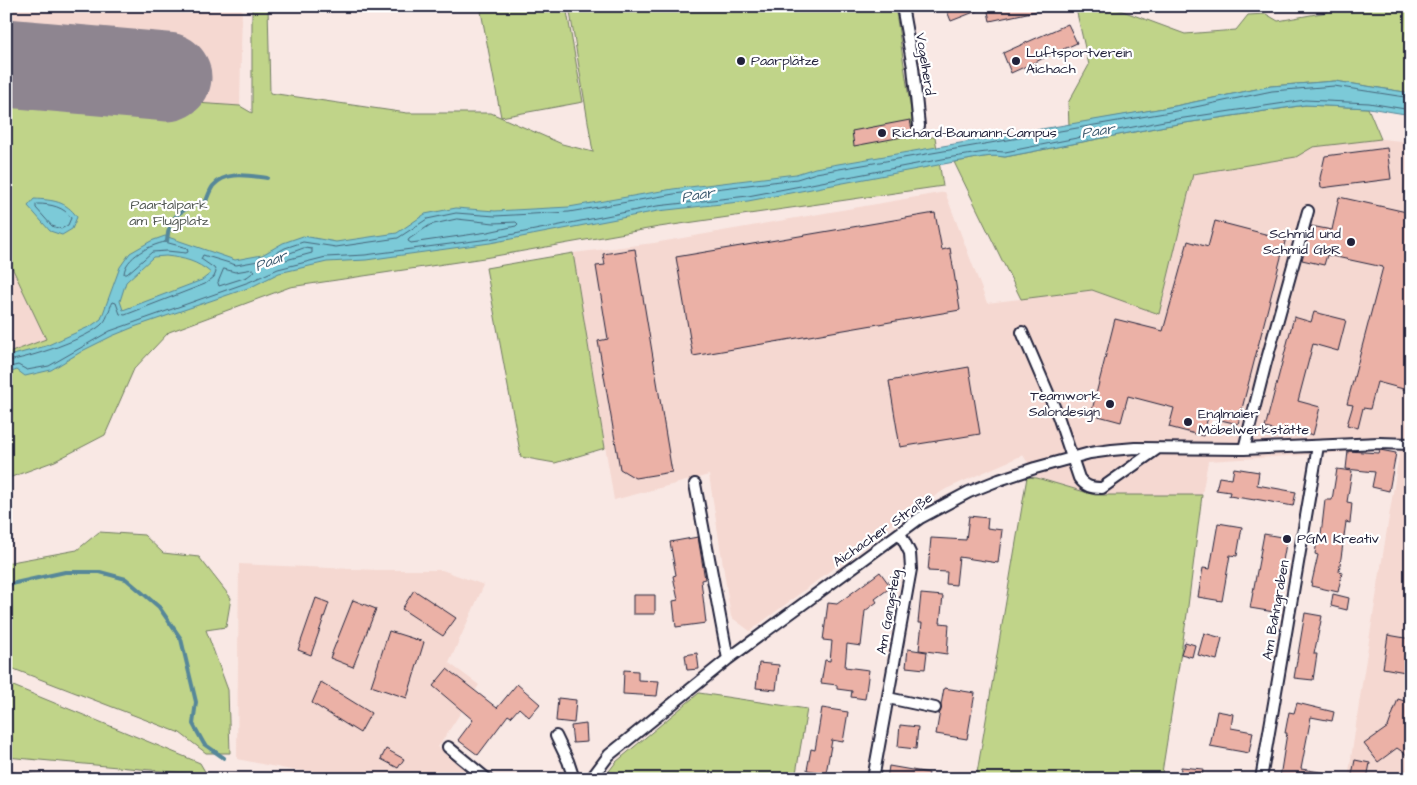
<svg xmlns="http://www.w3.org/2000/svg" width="1417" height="785" font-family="'Architects Daughter',sans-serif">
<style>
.built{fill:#f5d8d1}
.green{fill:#c0d489;stroke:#717b62}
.water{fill:#7bcad8;stroke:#578799;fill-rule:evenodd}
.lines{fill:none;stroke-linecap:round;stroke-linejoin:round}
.shore{stroke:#46657a;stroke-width:1}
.stream{stroke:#578799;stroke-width:4}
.runway{stroke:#8e8590;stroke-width:89}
.building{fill:#ebb1a6;stroke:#22223b}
.minor-casing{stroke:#22223b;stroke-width:14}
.minor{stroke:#fff;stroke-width:10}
.rail{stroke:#22223b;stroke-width:4}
.poi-dot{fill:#22223b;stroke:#fff;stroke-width:2}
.labels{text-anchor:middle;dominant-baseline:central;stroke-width:4.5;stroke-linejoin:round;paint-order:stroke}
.poi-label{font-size:14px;fill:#22223b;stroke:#fff;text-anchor:start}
.street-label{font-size:14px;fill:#22223b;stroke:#fff}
.park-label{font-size:14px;fill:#515752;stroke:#fff}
.water-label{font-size:15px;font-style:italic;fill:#415d72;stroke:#fff}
</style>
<rect width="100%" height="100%" fill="#f9e8e4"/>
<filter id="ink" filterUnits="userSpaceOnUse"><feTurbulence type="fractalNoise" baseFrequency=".02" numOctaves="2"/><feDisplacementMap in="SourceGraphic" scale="10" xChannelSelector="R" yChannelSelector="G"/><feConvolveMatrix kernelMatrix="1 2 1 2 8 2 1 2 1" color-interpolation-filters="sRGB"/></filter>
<g filter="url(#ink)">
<path class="built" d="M6,6h236l-2,100 -234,-16z
M1381,139l30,3v637h-63l14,-95 38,-235 -192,12 -6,34h-107l-58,-17 -14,-23 -77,34 -43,27 -153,115 -19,-14 -22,-142 -95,25 -41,-247 81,-10 291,-51 42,111 105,-13 67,24 34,-140 103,-17 16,-10z
M6,255l40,84 -40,15z
M239,564l138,6h65l42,15 -35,78 30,22 -41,62 35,28 -10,4h-46l-126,-9 -54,-11z"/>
<path class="green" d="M252,6h16l2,87 137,20h84l71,31 31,8 -24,-146h326l20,131h20l8,49 -284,41 -175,31 -194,29 -121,45 -35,37 -29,66 -50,26 -49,18v-125l40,-15 -40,-84v-165l234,16 12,7z
M480,6h86l17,96 -82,15z
M1099,6h10l76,28 51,-4 12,-15 18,-1 12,7 49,-9 5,-6h79v87l-76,-12 -64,5 -96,20 -106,19 -1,-22 21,-38 -13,-56z
M1306,105l62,3 13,31 -68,8 -17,10 -103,17 -34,140 -67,-24 -71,9 -67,-137c18,-2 33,-8 51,-5l160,-31z
M573,253l32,195 -50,15 -34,-6 -35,-189z
M1027,477l10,1 58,17h107l-15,119 -26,165h-185z
M99,532l45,3 19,18 36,4 32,41 -5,29 -20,3 22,60 2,63h-24l-26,-20 -174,-67v-103l71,-13z
M6,683l194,80 7,12 -201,-18z
M699,693l108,16 -12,70h-192l13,-17z"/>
<path class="water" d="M1335,81l76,12v22l-42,-7 -64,-3 -140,21 -160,31c-18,-3 -33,3 -51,5l-206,39 -90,10 -168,32 -124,17 -39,2 -48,11 -28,14 -117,40 -22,9 -28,14 -33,20 -26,6 -8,-6 -11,4v-17l40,-11 45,-20 10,-7 19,-52 10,-14 21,-12 14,-5 70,24 27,-5 21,-12 20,-7 33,6 61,-9 28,-19 31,-6 39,3 74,-4 104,-18 123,-15 19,-6 360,-62 96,-20zM166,256c18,2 31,5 45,17l-9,7 -79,30 -3,-9 6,-19 27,-25z
M34,199c19,1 32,2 43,18l-5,12 -10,6 -12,-4 -22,-25z"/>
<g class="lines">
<path class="shore" d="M38,204c12,0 27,3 33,14l-3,7 -7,4 -9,-3 -16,-18v-3z
M457,219l37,4 22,-1 2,2 -2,2 -28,6 -77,11 -3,-2 1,-2 21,-14z
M165,242l22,6 1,4 -2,1 -19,-2 -15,1 -25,22h-3c1,-17 26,-29 41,-32z
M304,248l8,1v4l-26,7 -3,-1v-3z
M224,269l11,3 18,-3 2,2 -8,6 -28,9 -1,-3z
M6,361c21,-2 84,-23 97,-38 5,-5 6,-15 10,-21l3,1 4,11 5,1 80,-31 9,-7 2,-5 -2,-4 -13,-9 2,-4 33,10 28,-5 21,-12 18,-6 33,5 62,-9 29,-19 29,-6 39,3 74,-4 105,-18 123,-15 19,-6 360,-62 96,-20 62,-5 77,12
M6,368l12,-3 9,5 22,-4 61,-35 139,-49 29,-13 48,-12 39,-2 124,-16 168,-33 91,-10 205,-39c18,-2 33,-7 52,-5l159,-31 141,-21 64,3 42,7"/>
<path class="stream" d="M167,241c2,-29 16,-31 39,-40 2,-5 4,-11 7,-15 13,-16 37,-10 54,-8
M6,585l59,-13h35l26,7 33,28 22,32 15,63 -3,22 11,20 20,14
M222,777l9,2"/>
<path class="runway" d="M6,63l161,14"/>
</g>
<path class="building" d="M945,6h91v5l-46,10 -3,-14 -36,14z
M1068,24l9,19 -66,30 -8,-20z
M910,120l3,15 -59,11 -2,-15z
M1387,148l4,31 -70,9 -1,-10 5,-22z
M1339,197l72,16v178l-34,-9 -7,27 -7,-1 -5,20 -11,-3 6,-20 -6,-1 36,-137 -56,-12 -3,10 -22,-5 9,-34 21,4z
M935,213l7,37 8,-2 10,62 -267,46 -17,-99z
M1215,221l54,14 2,-5 16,4 -49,190 -30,-7 -5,19 -34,-9 5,-19 -46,-12 -7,26 -30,-8 24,-95 48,12 25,-90 20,6z
M635,249l37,223 -37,6 -15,-9 -22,-128 10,-2 -12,-73 9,-1 -2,-11z
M1314,312l32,8 -8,31 -25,-7 -15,57 22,6 -7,28 -22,-6 -1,5 -25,-6 29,-111 17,5z
M969,367l11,67 -80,13 -11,-66z
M1380,450l16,3 -7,38 -17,-4 3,-15 -29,-3 2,-18 31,2z
M1234,468l25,4 -2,13 39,7 -3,14 -38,-7v1l-26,-4 1,-4 -14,-2 3,-13 13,2z
M1337,469l15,2 -5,31 5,1 -2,20 -4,-1 -7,50 3,1 -4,19 -27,-6 7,-31 -3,-1 3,-20 3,1 4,-35h7z
M969,516l19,2 -1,10 15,2 -4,33 -39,-6 -3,28 -10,-1 1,-12 -19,-1 3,-33 35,2z
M1218,523l24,4 -5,29 -7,-1 -8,46 -24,-4 5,-29 7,1z
M1264,534l23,4 -13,74 -24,-4z
M698,537l7,42 -4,1 5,43 -30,4 -3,-26 5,-1 -5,-24 3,-1 -6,-33z
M880,572l11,15 -16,12 2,3 -12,9 -4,35 -14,-2 -2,23 24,3 -4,29 -14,-2 1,-6 -15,-2v-4l-16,-2 4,-23 5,1 2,-20 -9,-1 5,-37 9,1z
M414,590l42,28 -13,18 -41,-27z
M921,594l22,2 -3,27 9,1 -2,30 -28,-4 3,-27h-4z
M1333,594l16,4 -2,12 -16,-4z
M633,595h22v19h-22z
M316,598l13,5 -18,52 -13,-5z
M353,600l23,9 -23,58 -23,-9z
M1305,613l17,3 -8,38h3l-4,26 -19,-2z
M389,631l35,11 -17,56 -36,-12z
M1204,633l18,5 -5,22 -19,-5z
M1388,635l23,4v34l-28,-5z
M1185,642l10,3 -3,12 -11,-3z
M908,649l19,3 -2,17 -19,-2z
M697,653l2,16 -12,1 -2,-15z
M759,663l20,2 -3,25 -20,-2z
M447,669l50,39 20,-24 23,20 -11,13 -10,-9 -8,9 -3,-2 -30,40 -20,-15 15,-20 -40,-34z
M624,670l14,1v9l21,1 -2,15 -34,-2z
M321,682l50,31 -11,20 -48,-30z
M944,688l31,5 -8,46 -31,-5z
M558,698l18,2 -2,23 -18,-2z
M1398,699l13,4v55l-14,-10 -19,14 -14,-18 24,-17z
M1297,703l37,9 -2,9 -21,-4 -10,52 26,4 -1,6h-35l-11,-2 7,-44h-2l4,-21 5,1z
M822,708l26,4 -5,30 -11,-2 -6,33 -19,-3 4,-21 4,1z
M1217,711l16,3 -2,14 22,4 -4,21 -39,-7z
M586,724l1,18 -14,1 -2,-17z
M900,725l18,2 -2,22 -18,-2z
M386,749l18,10 -6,9 -17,-9z
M1355,760l15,3 -3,16h-16z
M889,766l40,7 -1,6h-41z
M1181,767l22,2 -1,10h-22z"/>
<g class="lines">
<defs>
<path id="minor" d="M902,6l11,61 6,59
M1022,332l36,84 21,62c7,9 12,10 23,10l55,-39
M1244,449l21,-83 43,-155
M695,484l33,175
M888,698l47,10
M556,736l12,25 6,18
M448,747l39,32
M591,779l18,-24 119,-96 192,-141 49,-26 30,-12 36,-12 55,-15 22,-3 23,-2 109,1 135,-6 32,1
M873,779l38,-210 -1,-16 -10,-20
M1261,779l57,-333"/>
</defs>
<use href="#minor" class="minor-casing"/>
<use href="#minor" class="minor"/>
<path class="rail" d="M6,773l60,6"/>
</g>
</g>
<g class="poi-dot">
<circle cx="741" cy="61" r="5"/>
<circle cx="1016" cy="61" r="5"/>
<circle cx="882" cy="133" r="5"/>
<circle cx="1351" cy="242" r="5"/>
<circle cx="1110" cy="404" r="5"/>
<circle cx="1188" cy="422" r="5"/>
<circle cx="1287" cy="539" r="5"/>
</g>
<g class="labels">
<g class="poi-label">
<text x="1026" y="53">Luftsportverein<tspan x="1026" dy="16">Aichach</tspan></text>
<text x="751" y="61">Paarplätze</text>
<text x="892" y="133">Richard-Baumann-Campus</text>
<text x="1341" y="234" text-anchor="end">Schmid und<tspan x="1341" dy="16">Schmid GbR</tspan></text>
<text x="1100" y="396" text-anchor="end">Teamwork<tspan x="1100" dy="16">Salondesign</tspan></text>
<text x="1198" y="414">Englmaier<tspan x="1198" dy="16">Möbelwerkstätte</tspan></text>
<text x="1297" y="539">PGM Kreativ</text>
</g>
<g class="street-label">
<text transform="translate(925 64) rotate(81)">Vogelherd</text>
<text transform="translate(883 530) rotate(-35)">Aichacher Straße</text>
<text transform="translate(1276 610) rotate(-80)">Am Bahngraben</text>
<text transform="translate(889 612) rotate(-80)">Am Gangsteig</text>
</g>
<g class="park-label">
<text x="169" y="205">Paartalpark<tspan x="169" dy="16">am Flugplatz</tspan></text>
</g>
<g class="water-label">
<text transform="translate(1098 131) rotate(-9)">Paar</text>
<text transform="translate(698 195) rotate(-9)">Paar</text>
<text transform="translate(271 261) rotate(-21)">Paar</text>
</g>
</g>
<rect width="1417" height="785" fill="none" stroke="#fff" stroke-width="25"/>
<rect x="12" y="12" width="1392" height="760" fill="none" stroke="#22223b" stroke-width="2" filter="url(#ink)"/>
</svg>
